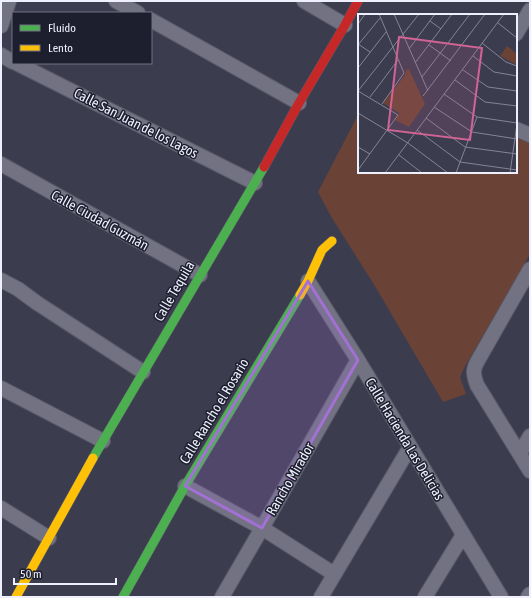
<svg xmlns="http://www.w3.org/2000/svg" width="531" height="598" font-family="'Asap Condensed',sans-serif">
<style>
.green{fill:#6b4336}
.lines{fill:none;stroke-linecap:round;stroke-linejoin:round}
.street-casing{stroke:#5a5968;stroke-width:16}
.fast-casing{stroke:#5a5968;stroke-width:10}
.slow-casing{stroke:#5a5968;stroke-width:10}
.jam-casing{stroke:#5a5968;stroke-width:10}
.street{stroke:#727282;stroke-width:14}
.fast{stroke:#4caf50;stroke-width:9}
.slow{stroke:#ffc107;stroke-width:9}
.jam{stroke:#c62828;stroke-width:9}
.marked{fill:#a371d5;fill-opacity:0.2;stroke:#a371d5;stroke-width:3;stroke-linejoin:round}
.labels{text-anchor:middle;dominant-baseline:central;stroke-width:3;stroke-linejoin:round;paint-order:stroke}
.street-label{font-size:14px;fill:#eef0fd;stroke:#1d1e2e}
.inset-road{fill:none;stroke:#838495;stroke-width:1}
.view{fill:#d16494;fill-opacity:0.15;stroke:#d16494;stroke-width:2}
.inset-edge{fill:none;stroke:#eef0fd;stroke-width:2}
</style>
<rect width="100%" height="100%" fill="#3c3c4f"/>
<path class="green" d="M359,113v59h157v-35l14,6v111l-65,112 -5,11 6,17 -23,8 -68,-116 -43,-68 -14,-26z"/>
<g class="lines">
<defs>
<path id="street" d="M116,1l22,12
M304,1l41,24
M151,20l148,83
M1,26l8,-25
M516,34l14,-24
M1,55l12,7
M16,63l239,120
M516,129l14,6
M1,164l199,111
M530,269l-53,93c-5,9 -3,14 0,23l53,86
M1,280l17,9 19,14 106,69
M308,281l50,79 143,237
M1,388l102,53
M520,453l10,-17
M185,486l77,42 72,46
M1,508l48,30
M222,597l40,-69 96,-168
M321,597l89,-150
M425,597l38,-62
M528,597l2,-3"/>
<path id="fast" d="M93,458l171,-291
M123,597l62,-111 115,-191"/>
<path id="slow" d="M300,295l8,-14 14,-31 10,-9
M16,597l77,-139"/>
<path id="jam" d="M264,167l35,-64 46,-78 13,-24"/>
</defs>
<use href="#street" class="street-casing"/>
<use href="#fast" class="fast-casing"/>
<use href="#slow" class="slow-casing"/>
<use href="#jam" class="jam-casing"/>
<use href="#street" class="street"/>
<use href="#fast" class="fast"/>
<use href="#slow" class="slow"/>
<use href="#jam" class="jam"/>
</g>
<path class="marked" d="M308,281l50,79 -96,168 -77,-42z"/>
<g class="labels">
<g class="street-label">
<text transform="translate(136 123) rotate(27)">Calle San Juan de los Lagos</text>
<text transform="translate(100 220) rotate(29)">Calle Ciudad Guzmán</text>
<text transform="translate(174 291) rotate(-60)">Calle Tequila</text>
<text transform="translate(214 411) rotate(-59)">Calle Rancho el Rosario</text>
<text transform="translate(405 439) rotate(59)">Calle Hacienda Las Delicias</text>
<text transform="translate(290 479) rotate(-60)">Rancho Mirador</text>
</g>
</g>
<g transform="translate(358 14)">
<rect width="159" height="159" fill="#3c3c4f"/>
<path d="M149,32l10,8v11l-17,-9zM51,55l16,35 -16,23 -14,-7 4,-7 -16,-10 22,-28 1,-5z" fill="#6b4336"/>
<path class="inset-road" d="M21,0l25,59 -22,31M36,0l34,77M72,7l11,8M140,9l19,15M0,10l7,-10M124,29l24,19 11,4M0,30l12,8M0,31l22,-27M71,31l22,16M51,35l26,-35M115,42l21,16 23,4M57,49l37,-49M0,54l28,-36M105,56l25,17 29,4M64,63l48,-63M97,66l30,22 32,4M86,80l33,23 40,6M65,82l62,-82M12,83l28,-37M76,93l38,25 45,7M0,99l50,30 40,30M68,104l39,29 52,7M59,116l43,32 57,8M0,133l12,7M41,141l23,18M0,156l40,-55 -40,-24 61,-77M27,159l119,-159M98,159l21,-56M152,159l7,-49"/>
<path class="view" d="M41,23l83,11 -12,92 -82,-10z"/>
<rect width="159" height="159" class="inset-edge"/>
</g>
<rect width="531" height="598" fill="none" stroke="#eef0fd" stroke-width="4"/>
<rect x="12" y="12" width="140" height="52" fill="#1d1e2e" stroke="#717281"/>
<rect x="20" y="25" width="20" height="6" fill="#4caf50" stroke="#717281"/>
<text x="48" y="32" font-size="12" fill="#eef0fd">Fluido</text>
<rect x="20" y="45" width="20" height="6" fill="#ffc107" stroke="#717281"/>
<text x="48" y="52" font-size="12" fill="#eef0fd">Lento</text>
<path d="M14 578v6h102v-6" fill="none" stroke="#eef0fd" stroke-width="2"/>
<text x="20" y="578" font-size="12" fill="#eef0fd" stroke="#1d1e2e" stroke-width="3" paint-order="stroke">50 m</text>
</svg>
